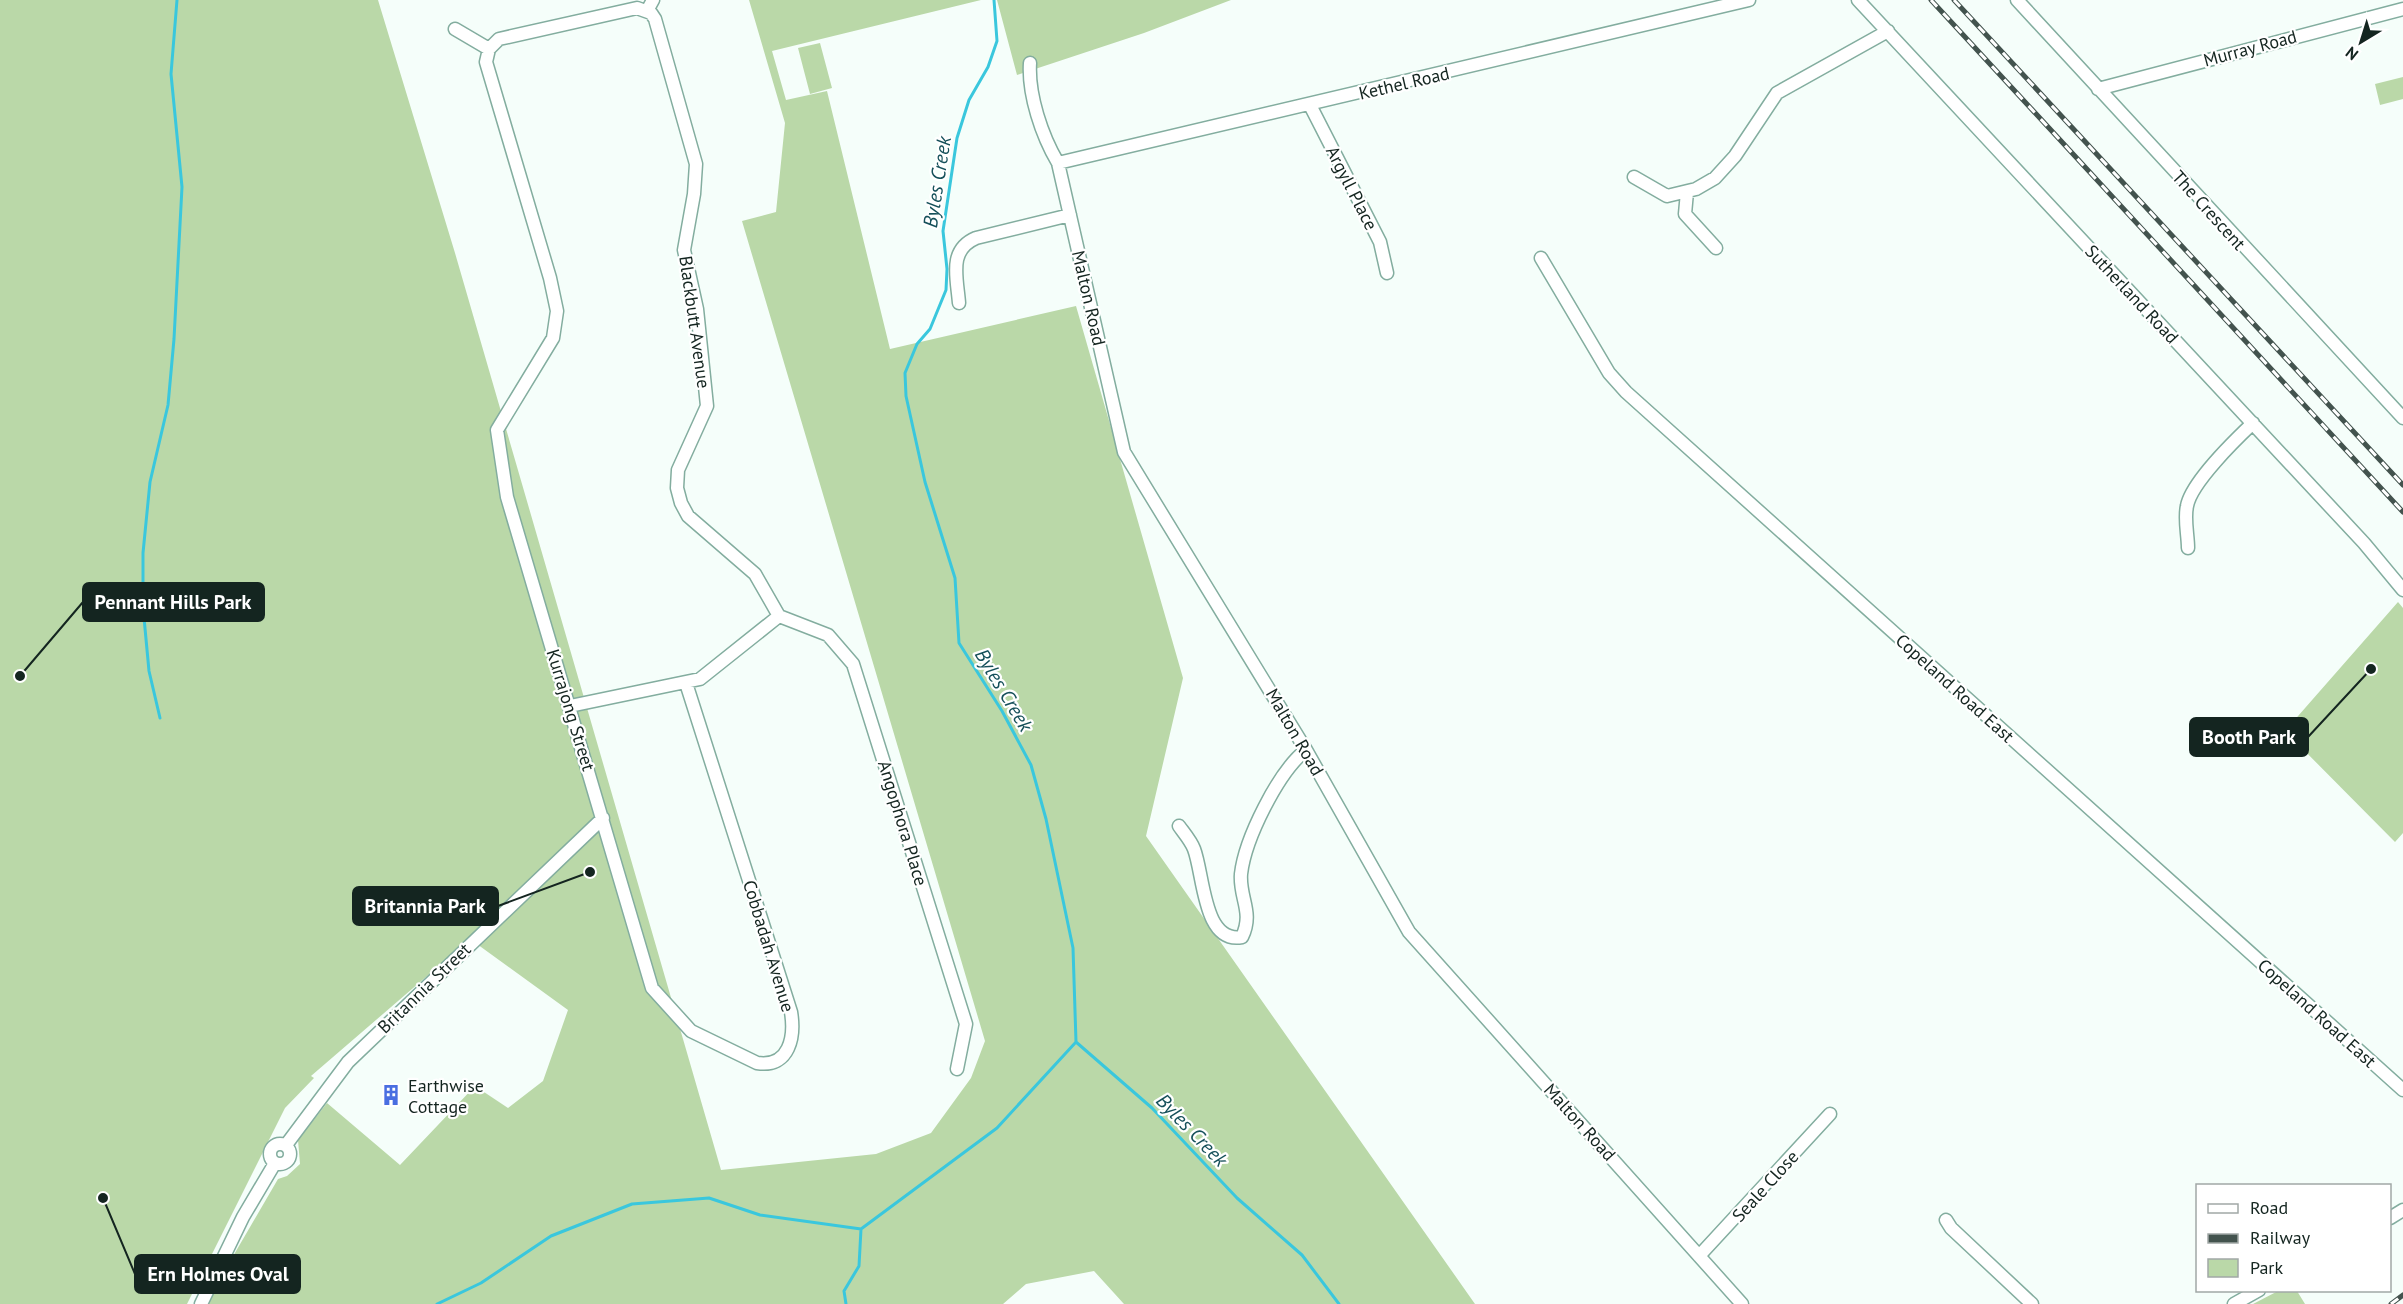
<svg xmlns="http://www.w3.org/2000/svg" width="2403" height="1304" font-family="'PT Sans',sans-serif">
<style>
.green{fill:#bad8a8}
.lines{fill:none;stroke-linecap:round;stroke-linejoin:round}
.stream{stroke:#3ac7dd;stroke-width:3}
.street-casing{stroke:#83ad9f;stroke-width:15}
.street{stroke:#fff;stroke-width:12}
.rail-casing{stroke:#43534e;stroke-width:5}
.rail{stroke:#fff;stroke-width:3;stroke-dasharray:9;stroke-linecap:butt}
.labels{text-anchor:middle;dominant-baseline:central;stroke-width:4.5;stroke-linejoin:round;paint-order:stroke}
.street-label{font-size:18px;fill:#142520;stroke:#fff}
.poi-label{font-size:18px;fill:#142520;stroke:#fff;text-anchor:start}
.water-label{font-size:20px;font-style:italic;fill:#16505a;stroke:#fff}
.leader{fill:none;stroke:#142520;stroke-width:2}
.callout-dot{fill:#142520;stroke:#fff;stroke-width:2}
.callout{fill:#142520;stroke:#142520;stroke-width:2}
.callout-label{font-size:20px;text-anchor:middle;font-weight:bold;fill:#fff}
</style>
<rect width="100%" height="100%" fill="#f5fefa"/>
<path class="green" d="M0,0h378l77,253 266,917 155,-16 55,-21 40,-55 14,-37 -243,-820 34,-9 9,-89 -36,-123h232l-209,51 14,49 41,-9 63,258 186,-43 107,372 -37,158 329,468h-351l-30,-33 -68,13 -23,20h-795l3,-10 67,-115 9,-3 13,-12 -2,-24 29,-37 73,62 75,-79 33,22 35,-27 25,-71 -98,-71 -159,137 3,2 -29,30 -98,196h-187z
M997,0h234l-87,33 -127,42z
M820,43l12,45 -22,6 -12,-46z
M2403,77v22l-23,6 -5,-21z
M2398,602l5,6v225l-8,9 -110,-111z
M2280,1290l17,1 8,13h-52z"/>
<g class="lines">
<path class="stream" d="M994,0l3,41 -9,26 -19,33 -12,38 -14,93 4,38 -1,21 -16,39 -13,15 -12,29 1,23 19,86 30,96 4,65 43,68 29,54 15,54 27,129 3,94 76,66 85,90 65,57 37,49
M160,718l-11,-47 -6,-64v-54l7,-71 18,-77 6,-66 8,-152 -11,-113 6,-74
M437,1304l44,-21 70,-47 81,-32 77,-6 51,17 101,14 136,-101 79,-86
M846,1304l-2,-13 15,-25 2,-37"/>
<defs>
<path id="street" d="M1858,0l506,543 39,47
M2017,0l386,418
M647,11l6,-11
M455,29l34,20
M1030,63c-2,32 12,73 28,100l66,289 182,298 103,182 333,372
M2098,89l305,-80
M1310,105l70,137 7,31
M1058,163l691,-163
M1634,177l33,19 29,-7 19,-11 20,-22 42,-63 111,-62
M1687,192l-2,22 31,34
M1541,258l68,115 17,19 777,698
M959,303c-2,-26 -11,-53 17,-65l94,-23
M2188,548c0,-13 -4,-29 -1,-42 4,-23 48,-66 66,-83
M779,616l49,19 25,29 113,360 -9,45
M570,706l130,-27 79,-63 -24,-42 -67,-58 -7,-13 -4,-15 1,-18 29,-64 -10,-97 -13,-59 10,-56 2,-30 -41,-145 -4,-6 -14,-5 -138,31 -10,10 -3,13 64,216 7,33 -4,27 -56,92 10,67 145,491 39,43 66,32c33,5 38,-27 34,-51l-105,-329
M1179,826c5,7 12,15 15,23 10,26 9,95 48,88 12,-25 -3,-39 -1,-63 4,-35 37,-102 65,-124
M270 1154a10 10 0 1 1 20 0a10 10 0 1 1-20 0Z
M286,1145l62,-83 255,-244
M2390,1218l13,-8
M1946,1220l5,8 81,76
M1699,1256l131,-142
M201,1304l42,-87 32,-54
M2234,1304l25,-14"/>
</defs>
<use href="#street" class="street-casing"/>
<use href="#street" class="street"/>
<defs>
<path id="rail" d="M1931,0l472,512
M1954,0l449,485
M2391,1304l12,-9"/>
</defs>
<use href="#rail" class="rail-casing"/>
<use href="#rail" class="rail"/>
</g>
<defs>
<symbol id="building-bare" viewBox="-9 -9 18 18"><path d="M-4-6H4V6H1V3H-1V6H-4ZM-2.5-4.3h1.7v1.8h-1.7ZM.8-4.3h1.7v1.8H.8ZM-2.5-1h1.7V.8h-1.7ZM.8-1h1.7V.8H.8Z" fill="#4a6ee1" stroke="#fff" stroke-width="2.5" paint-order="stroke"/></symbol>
</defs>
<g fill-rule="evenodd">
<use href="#building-bare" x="376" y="1080" width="30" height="30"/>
</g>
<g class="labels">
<g class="street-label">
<text transform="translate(2250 48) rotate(-15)">Murray Road</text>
<text transform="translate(1404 83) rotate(-13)">Kethel Road</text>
<text transform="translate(1352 188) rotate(63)">Argyll Place</text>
<text transform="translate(2209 210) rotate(48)">The Crescent</text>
<text transform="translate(2132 294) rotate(47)">Sutherland Road</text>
<text transform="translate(1089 298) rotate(77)">Malton Road</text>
<text transform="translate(695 322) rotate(82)">Blackbutt Avenue</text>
<text transform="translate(1955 688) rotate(42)">Copeland Road East</text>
<text transform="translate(571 710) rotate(73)">Kurrajong Street</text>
<text transform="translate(1295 732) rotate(60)">Malton Road</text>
<text transform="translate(903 823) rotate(73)">Angophora Place</text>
<text transform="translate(769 946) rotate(73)">Cobbadah Avenue</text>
<text transform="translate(424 988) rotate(-44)">Britannia Street</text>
<text transform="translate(2317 1013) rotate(42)">Copeland Road East</text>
<text transform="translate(1580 1122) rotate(48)">Malton Road</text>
<text transform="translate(1765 1186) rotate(-48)">Seale Close</text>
</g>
<g class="poi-label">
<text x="408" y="1085">Earthwise<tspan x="408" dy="21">Cottage</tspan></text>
</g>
<g class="water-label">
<text transform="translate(937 182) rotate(-81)">Byles Creek</text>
<text transform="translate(1004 690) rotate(59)">Byles Creek</text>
<text transform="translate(1192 1130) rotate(46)">Byles Creek</text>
</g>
</g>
<path class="leader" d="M20 676L83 602M2371 669L2308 737M590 872L498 906M103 1198L135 1274"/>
<g class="callout-dot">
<circle cx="20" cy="676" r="6"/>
<circle cx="2371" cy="669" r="6"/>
<circle cx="590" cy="872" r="6"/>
<circle cx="103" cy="1198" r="6"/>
</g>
<g class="callout">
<rect x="83" y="583" width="181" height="38" rx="6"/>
<rect x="2190" y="718" width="118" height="38" rx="6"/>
<rect x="353" y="887" width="145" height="38" rx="6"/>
<rect x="135" y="1255" width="165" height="38" rx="6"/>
</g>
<g class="callout-label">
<text x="173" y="609">Pennant Hills Park</text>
<text x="2249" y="744">Booth Park</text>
<text x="425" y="913">Britannia Park</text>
<text x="218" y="1281">Ern Holmes Oval</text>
</g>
<rect x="2196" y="1184" width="195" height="108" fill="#ffffff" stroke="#a1a8a6" stroke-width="1.5"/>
<rect x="2208" y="1204" width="30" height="9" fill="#ffffff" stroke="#a1a8a6" stroke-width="1.5"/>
<text x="2250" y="1214" font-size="18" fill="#142520">Road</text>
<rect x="2208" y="1234" width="30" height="9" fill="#43534e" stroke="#a1a8a6" stroke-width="1.5"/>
<text x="2250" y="1244" font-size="18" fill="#142520">Railway</text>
<rect x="2208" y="1259" width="30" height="18" fill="#bad8a8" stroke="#a1a8a6" stroke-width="1.5"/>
<text x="2250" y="1274" font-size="18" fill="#142520">Park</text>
<g transform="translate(2361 42) rotate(218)" stroke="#ffffff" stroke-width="4.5" paint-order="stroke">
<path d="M0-4.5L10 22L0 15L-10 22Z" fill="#142520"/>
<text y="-9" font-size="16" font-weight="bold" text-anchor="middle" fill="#142520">N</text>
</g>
</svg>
